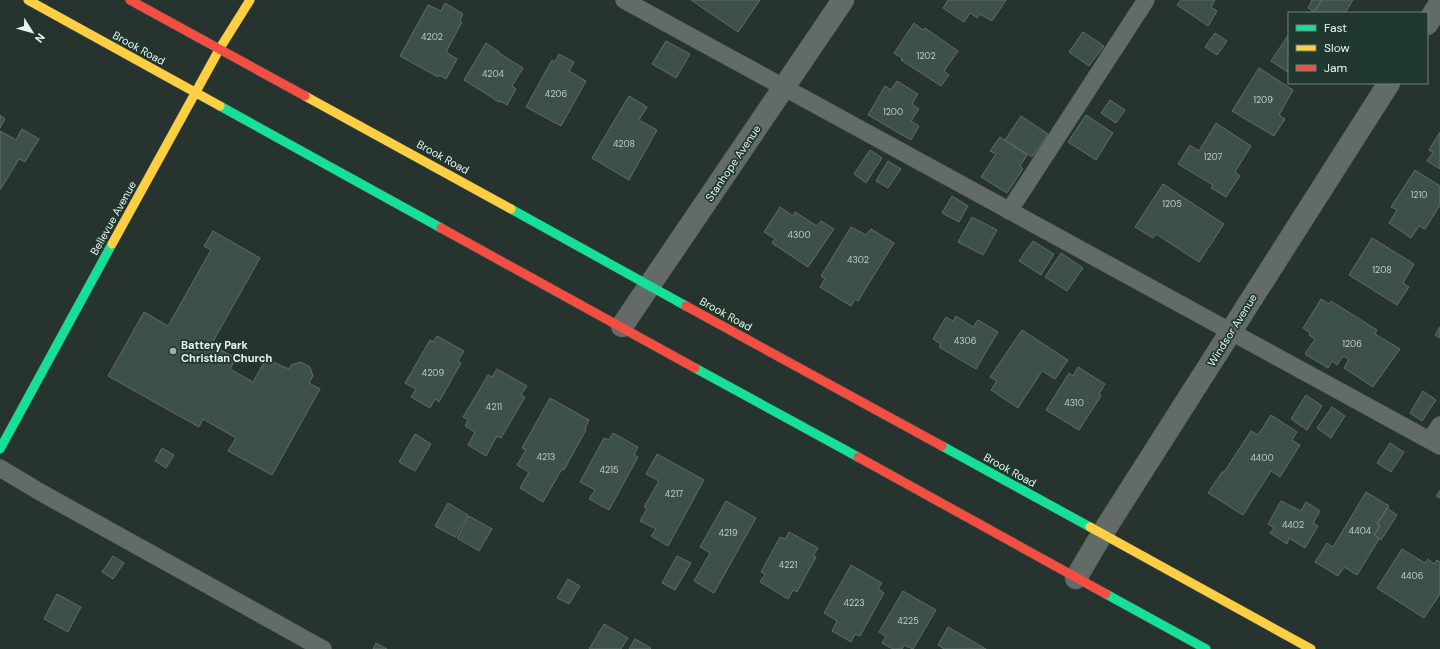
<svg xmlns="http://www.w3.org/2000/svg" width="1440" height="649" font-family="'DM Sans',sans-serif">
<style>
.building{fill:#3e504a;stroke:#616c68}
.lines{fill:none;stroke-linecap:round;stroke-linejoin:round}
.lane-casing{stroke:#434e4a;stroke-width:18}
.street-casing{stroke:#434e4a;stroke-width:23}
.fast-casing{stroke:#434e4a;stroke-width:10}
.slow-casing{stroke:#434e4a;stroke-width:10}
.jam-casing{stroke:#434e4a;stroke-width:10}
.lane{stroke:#626b68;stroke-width:17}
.street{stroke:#626b68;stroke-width:22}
.fast{stroke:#16e098;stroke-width:9}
.slow{stroke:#ffcf43;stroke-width:9}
.jam{stroke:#f24e42;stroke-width:9}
.poi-dot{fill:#a4b2ac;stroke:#21382f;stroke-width:1.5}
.labels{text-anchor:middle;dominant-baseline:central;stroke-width:3.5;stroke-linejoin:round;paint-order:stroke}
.number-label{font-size:9px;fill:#beccc6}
.street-label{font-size:11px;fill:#e8f6f0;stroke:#21382f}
.poi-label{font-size:11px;font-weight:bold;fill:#e8f6f0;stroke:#21382f;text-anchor:start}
</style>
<rect width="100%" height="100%" fill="#26332e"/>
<path class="building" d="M691,0h69l-22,32z
M948,0h58l-14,21 -12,-7 -3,4 -7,-5 -6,9 -21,-14z
M1181,0h34l-4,7 6,4 -9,15 -31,-21z
M1312,0h10l-8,12 -6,-4z
M1322,0h31l-8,13h-29l-2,-1z
M445,3l18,11 -3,7 2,1 -16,30 11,7 -11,20 -7,-4 -1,2 -38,-21 28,-51 13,6z
M914,23l9,7 2,-2 33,23 -14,20 5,4 -8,11 -40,-26 2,-1 -9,-6z
M1083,32l21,14 -15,20 -20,-14z
M1215,33l12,8 -10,14 -12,-8z
M1289,34v39l-18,-12z
M666,41l24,13 -14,24 -24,-14z
M486,43l13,9v1l24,15 -11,18 4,3 -9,16 -7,-4 -1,1 -35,-22z
M559,54l15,8 -5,9 17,10 -25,45 -35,-19 26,-47 3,2z
M1259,68l34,22 -14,25 6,4 -11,17 -42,-25z
M897,81l21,13 -6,10 7,5 -8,12 8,5 -8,14 -43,-25 17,-29 6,4z
M629,96l18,11 -8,13 18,10 -28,50 -37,-22z
M1110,100l15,10 -9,13 -15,-10z
M0,115l5,4 -5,9z
M1086,115l27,18 -17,27 -28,-18z
M1021,116l27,18 -16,23 -27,-17z
M1216,123l35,23 -16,26 5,4 -14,21 -15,-9 2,-3 -35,-21 12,-19 9,6z
M22,129l17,10 -14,23 -6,-3 -19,31v-59l16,9z
M1440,132v37l-13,-8 6,-9 -4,-2z
M1000,137l27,18 -7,11 3,3 -16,24 -26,-16 15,-23 -6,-3z
M870,150l12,8 -16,25 -12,-9z
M888,161l13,8 -13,19 -12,-7z
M1415,170l25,16v19l-15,24 -6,-3 -8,12 -22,-15 8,-13 -6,-3z
M1163,184l61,40 -25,38 -43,-28 -3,4 -18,-11z
M952,196l16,10 -9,16 -17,-9z
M780,207l13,9 2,-4 22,14 4,-5 13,8 -26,38 -36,-24 3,-4 -11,-7z
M972,217l25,13 -14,25 -25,-13z
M851,227l15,8 5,-6 23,14 -36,58 -3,-2 -4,7 -31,-19 5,-8 -4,-3z
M213,231l47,27 -49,87 25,13 -6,11 23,13 13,-23 23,10 2,-4 10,-3 9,5 3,9 -4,7 11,6 -48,86 -44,-24 8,-13 -33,-19 -4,8 -91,-51 36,-64 24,14 43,-76 -7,-4z
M1372,238l42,26 -11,19 6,4 -12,18 -48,-30z
M1033,241l21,13 -13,21 -22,-14z
M1061,253l22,15 -16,23 -22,-14z
M1321,299l8,5 2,-3 46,29 -2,4 25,15 -27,38 -29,-19 5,-9 -6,-3 -6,9 -5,-4 -4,7 -23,-14 10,-15 -6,-4 1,-2 -7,-5z
M956,316l17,11 5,-7 20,12 -22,37 -37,-22 2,-3 -8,-5 13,-22 7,4z
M1440,327v11l-5,-3z
M1022,330l46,30 -13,19 -13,-8 -24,37 -27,-18 6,-9 -7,-4z
M437,336l27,15 -6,10 3,2 -22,39 -4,-3 -5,9 -19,-11 5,-8 -11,-6 25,-43 3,2z
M1078,367l27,17 -6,10 2,2 -22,34 -33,-20 23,-37 4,3z
M497,369l30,17 -6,9 4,2 -24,41 -4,-2 -11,20 -18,-11 7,-13 -10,-6 3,-6 -5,-3 25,-42 4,2z
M1423,391l13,9 -14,21 -12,-8z
M1306,395l16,11 -15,24 -16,-11z
M550,398l39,22 -4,9 1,1 -22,40 -2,-1 -19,33 -23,-14 9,-16 -12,-7 9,-15 -4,-2z
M1332,407l13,9 -14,22 -14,-10z
M1271,415l26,17 -5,8 8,5 -20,32 -9,-6 -28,44 -35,-22 14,-21h2l27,-41 7,4z
M613,433l25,14 -4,8 4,2 -29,53 -20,-11 6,-9 -15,-8 24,-44 5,2z
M415,434l16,10 -16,27 -16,-9z
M1390,443l14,9 -13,20 -14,-9z
M162,448l12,7 -8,13 -11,-7z
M657,454l47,26 -36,66 -17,-10 5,-7 -16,-8 7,-12 -3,-2 15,-26 -13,-7z
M1440,490v8l-4,-2z
M1366,492l23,14 -12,18 3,2 -6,9 5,4 -22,36 -13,-8 -6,9 -23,-14 12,-19 6,4z
M726,501l30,17 -42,75 -20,-12 16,-28 -10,-6z
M1281,501l20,10 5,-9 14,9 -7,12 5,3 -13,22 -16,-10 -2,6 -17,-11 4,-5 -6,-4z
M448,503l20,12 -13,22 -20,-11z
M1387,508l10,7 -16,25 -7,-5 6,-9 -3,-2z
M469,516l23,13 -13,22 -22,-13z
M789,532l29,16 -5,8 3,1 -19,35 -4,-2 -5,9 -28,-17 5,-8 -4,-2 19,-35 5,2z
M1402,549l23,14 3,-4 6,5 3,-4 3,2v32l-16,24 -47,-30z
M113,556l11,7 -11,16 -11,-7z
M677,556l14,7 -16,27 -13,-7z
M851,565l31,18 -4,6 6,4 -24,43 -5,-2 -4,8 -19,-11 5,-10 -13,-8z
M568,579l12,7 -11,18 -12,-6z
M903,591l33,19 -23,39 -9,-4 -2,4h-9l-11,-6 4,-7 -7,-4z
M57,594l24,13 -13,25 -24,-13z
M604,624l24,14 -7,11h-32z
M948,627l38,22h-43v-1l-5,-3z
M635,639l16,9 -1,1h-21z
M376,643l11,6h-14z"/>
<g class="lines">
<defs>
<path id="lane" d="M624,0l816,446
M1009,211l137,-211
M1430,440l10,-15
M0,468l40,24 283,157"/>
<path id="street" d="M1427,24l13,-21
M622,326l221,-326
M1076,578l26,-44 287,-451"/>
<path id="fast" d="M220,106l221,122
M511,209l175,97
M695,368l163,89
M942,446l148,81
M0,449l112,-205
M1106,594l100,55"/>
<path id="slow" d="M28,0l192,106
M305,96l206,113
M112,244l108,-196 30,-48
M1090,527l221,122"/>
<path id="jam" d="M130,0l175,96
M441,228l254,140
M686,306l256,140
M858,457l248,137"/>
</defs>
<use href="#lane" class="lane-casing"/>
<use href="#street" class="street-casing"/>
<use href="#fast" class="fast-casing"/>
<use href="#slow" class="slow-casing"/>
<use href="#jam" class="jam-casing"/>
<use href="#lane" class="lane"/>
<use href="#street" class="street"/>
<use href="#fast" class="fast"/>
<use href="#slow" class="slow"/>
<use href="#jam" class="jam"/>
</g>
<circle class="poi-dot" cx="173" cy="351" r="4"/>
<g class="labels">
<g class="number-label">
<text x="432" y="37">4202</text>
<text x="926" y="56">1202</text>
<text x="493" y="74">4204</text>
<text x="556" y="94">4206</text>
<text x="1263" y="100">1209</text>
<text x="893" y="112">1200</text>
<text x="624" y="144">4208</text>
<text x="1213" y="157">1207</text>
<text x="1419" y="195">1210</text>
<text x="1172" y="204">1205</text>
<text x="799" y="235">4300</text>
<text x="858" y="260">4302</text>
<text x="1382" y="270">1208</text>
<text x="965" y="341">4306</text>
<text x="1352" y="344">1206</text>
<text x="433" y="373">4209</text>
<text x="1074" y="403">4310</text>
<text x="494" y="407">4211</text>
<text x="546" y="457">4213</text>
<text x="1262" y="458">4400</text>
<text x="609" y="470">4215</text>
<text x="674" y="494">4217</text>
<text x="1293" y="525">4402</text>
<text x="1360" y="531">4404</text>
<text x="728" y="533">4219</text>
<text x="788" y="565">4221</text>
<text x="1412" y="576">4406</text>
<text x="854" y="603">4223</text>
<text x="908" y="621">4225</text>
</g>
<g class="street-label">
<text transform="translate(139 48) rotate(29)">Brook Road</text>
<text transform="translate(443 157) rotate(29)">Brook Road</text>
<text transform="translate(733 163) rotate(-56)">Stanhope Avenue</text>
<text transform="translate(113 218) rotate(-61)">Bellevue Avenue</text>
<text transform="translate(726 314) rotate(29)">Brook Road</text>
<text transform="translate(1232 330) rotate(-58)">Windsor Avenue</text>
<text transform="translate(1010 470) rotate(29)">Brook Road</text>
</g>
<g class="poi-label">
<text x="181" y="345">Battery Park<tspan x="181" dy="13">Christian Church</tspan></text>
</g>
</g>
<rect x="1288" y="12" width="140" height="72" fill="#21382f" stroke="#71847c"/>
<rect x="1296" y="25" width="20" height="6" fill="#16e098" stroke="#71847c"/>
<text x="1324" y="32" font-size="12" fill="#e8f6f0">Fast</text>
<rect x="1296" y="45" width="20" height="6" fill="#ffcf43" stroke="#71847c"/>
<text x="1324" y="52" font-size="12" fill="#e8f6f0">Slow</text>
<rect x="1296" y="65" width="20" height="6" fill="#f24e42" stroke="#71847c"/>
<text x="1324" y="72" font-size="12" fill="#e8f6f0">Jam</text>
<g transform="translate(32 32) rotate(127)" stroke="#21382f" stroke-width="3" paint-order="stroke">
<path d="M0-3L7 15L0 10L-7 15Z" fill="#e8f6f0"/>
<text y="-6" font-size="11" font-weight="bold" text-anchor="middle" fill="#e8f6f0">N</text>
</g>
</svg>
